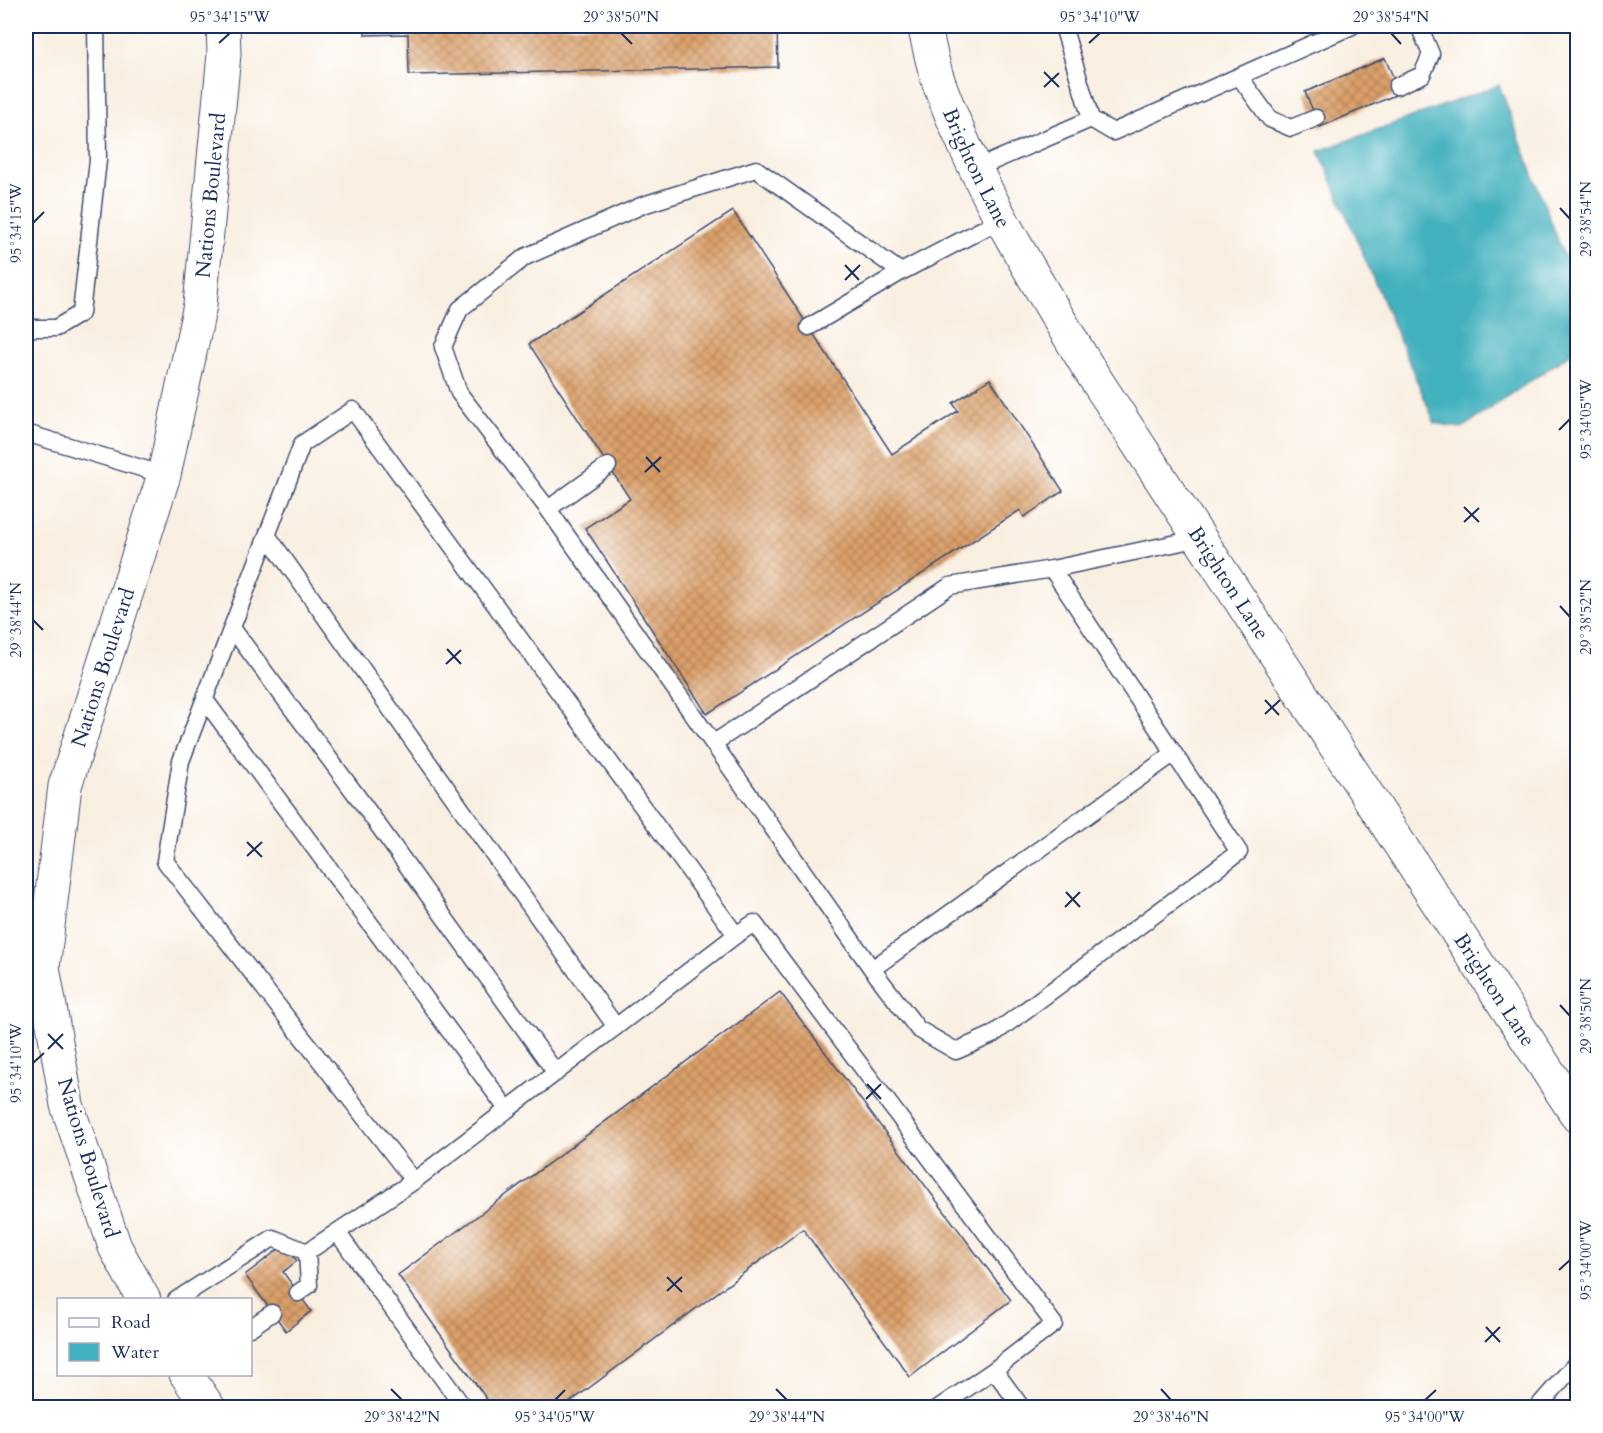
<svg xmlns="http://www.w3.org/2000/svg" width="1603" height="1433" font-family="Cardo,serif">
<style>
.water{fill:#43b1be;stroke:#2f708e;stroke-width:1.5}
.building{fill:url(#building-cross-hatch)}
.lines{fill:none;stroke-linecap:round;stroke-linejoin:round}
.service-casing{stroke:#3c4c72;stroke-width:19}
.minor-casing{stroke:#3c4c72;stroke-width:35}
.service{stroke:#fff;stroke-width:16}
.minor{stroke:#fff;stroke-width:33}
.ticks{fill:none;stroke:#1b2f5e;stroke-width:2}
.labels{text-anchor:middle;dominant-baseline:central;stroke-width:6;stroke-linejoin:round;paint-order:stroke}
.street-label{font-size:21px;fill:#1b2f5e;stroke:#fff}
.neatline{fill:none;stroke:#1b2f5e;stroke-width:2}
.ticks-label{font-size:15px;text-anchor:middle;fill:#1b2f5e}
</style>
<defs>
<pattern id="building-cross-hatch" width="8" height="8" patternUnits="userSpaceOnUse" patternTransform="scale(1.5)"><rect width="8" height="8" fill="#dca069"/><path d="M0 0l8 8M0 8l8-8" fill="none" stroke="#b2835a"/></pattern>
</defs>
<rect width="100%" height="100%" fill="#fff"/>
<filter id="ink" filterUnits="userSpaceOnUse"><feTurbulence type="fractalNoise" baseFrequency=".0167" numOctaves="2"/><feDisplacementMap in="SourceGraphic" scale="12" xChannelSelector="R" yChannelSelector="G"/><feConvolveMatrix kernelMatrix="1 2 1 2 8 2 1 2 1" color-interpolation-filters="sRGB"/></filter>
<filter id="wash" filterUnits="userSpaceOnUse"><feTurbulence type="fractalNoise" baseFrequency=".008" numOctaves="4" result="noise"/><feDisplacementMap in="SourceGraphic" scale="24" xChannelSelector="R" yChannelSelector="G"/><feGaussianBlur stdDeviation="1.35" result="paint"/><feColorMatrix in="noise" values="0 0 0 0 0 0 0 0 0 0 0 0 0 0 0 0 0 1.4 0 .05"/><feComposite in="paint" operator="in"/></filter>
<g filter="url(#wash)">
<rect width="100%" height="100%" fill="#f9efe1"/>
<path class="water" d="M1499,85l78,205v59l-115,79 -27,-5 -116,-272z"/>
<g id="blocks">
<path class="building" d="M365,26h412l1,41 -369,8 -1,-41 -43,1z
M1385,58l15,35 -80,34 -15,-35z
M733,211l159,243 66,-43 -5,-8 37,-24 73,112 -39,26 -4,-7 -313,204 -122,-186 45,-29 -101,-155z
M780,992l231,308 -101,77 -107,-148 -241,179h-69l-95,-133z
M284,1245l13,16 -14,11 28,39 -25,20 -41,-56z"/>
</g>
</g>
<g filter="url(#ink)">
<use href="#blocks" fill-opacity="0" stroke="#3c4c72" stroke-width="1.5"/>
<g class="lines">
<defs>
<path id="service" d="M1063,26l28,93 22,13 239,-106
M1239,76l31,43 21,9 25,-10
M1397,86l25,-11 9,-21 -12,-28
M975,169l116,-50
M901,272l-145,-103 -113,36 -118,52 -65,52 -17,38 16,46 89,116 324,460 46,60 38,22 36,-16 247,-183 -187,-283
M809,327l92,-55 99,-52
M26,328h30l25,-15 17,-153 -2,-134
M26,433l138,42
M548,509l60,-43
M267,535l349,492
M232,628l128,172 196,273
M205,700l302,409
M714,743l236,-157 102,-17 149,-31
M872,969l301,-215
M414,1181l322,-246
M337,1232l127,176
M307,1252l107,-71 -249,-320 16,-100 121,-317 51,-34 383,525 18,-12 300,401 -60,46 28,38
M298,1293l11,-8 -2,-33
M176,1300l97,-62 34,14
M250,1328l22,-15
M938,1408l56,-38
M1537,1408l41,-47"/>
<g id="minor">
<path id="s1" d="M924,26c5,18 8,38 15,57 37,102 94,193 150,286l489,748"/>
<path id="s2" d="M144,1300l-29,-53 -48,-142 -24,-138 22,-181 99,-311 36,-170 24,-251 -1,-28"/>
<path d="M186,1374l23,34"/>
</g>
</defs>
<use href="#service" class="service-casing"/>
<use href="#minor" class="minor-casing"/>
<use href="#service" class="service"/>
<use href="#minor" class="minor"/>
</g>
</g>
<path class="ticks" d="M621,33l11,11M1391,33l10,11M219,43l11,-10M1089,43l11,-10M1044,72l15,15M1044,87l15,-14M1560,208l10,11M33,223l11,-11M845,265l14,15M845,280l15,-15M1559,430l11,-11M646,457l14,15M645,472l16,-15M1464,507l15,15M1464,522l15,-14M1560,606l10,11M33,620l10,10M447,649l14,15M446,664l15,-14M1265,700l14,15M1265,714l15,-14M247,842l15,15M247,856l15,-14M1066,892l14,15M1065,907l15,-15M1560,1005l10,11M48,1034l15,15M48,1049l15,-15M33,1063l11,-10M867,1084l14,15M866,1099l15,-15M1559,1270l11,-10M667,1277l15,15M667,1291l15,-14M1486,1327l14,15M1485,1342l15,-15M391,1389l11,11M776,1389l11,11M1161,1389l10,11M555,1400l10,-10M1425,1400l11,-10"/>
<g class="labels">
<g class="street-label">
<text stroke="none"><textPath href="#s1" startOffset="152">Brighton Lane</textPath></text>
<text stroke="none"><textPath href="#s2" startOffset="1143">Nations Boulevard</textPath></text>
<text stroke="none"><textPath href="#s1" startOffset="638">Brighton Lane</textPath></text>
<text stroke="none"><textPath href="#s2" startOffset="657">Nations Boulevard</textPath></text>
<text stroke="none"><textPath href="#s1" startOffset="1124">Brighton Lane</textPath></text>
<text transform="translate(88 1158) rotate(73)">Nations Boulevard</text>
</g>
</g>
<rect width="1603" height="1433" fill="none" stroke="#fff" stroke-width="66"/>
<rect x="57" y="1298" width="195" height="78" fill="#ffffff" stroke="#a4acbf" stroke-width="1.5"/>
<rect x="69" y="1318" width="30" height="9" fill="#ffffff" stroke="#a4acbf" stroke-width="1.5"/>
<text x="111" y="1328" font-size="18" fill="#1b2f5e">Road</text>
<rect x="69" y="1343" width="30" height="18" fill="#43b1be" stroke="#a4acbf" stroke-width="1.5"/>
<text x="111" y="1358" font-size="18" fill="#1b2f5e">Water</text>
<rect x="33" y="33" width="1537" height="1367" class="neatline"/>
<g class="ticks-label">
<text x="230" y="22">95°34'15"W</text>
<text x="621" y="22">29°38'50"N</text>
<text x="1100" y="22">95°34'10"W</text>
<text x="1391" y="22">29°38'54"N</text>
<text transform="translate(1586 219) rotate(-90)" y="5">29°38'54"N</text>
<text transform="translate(16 223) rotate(-90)" y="5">95°34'15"W</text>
<text transform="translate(1586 419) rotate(-90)" y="5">95°34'05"W</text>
<text transform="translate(1586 617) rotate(-90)" y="5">29°38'52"N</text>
<text transform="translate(16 620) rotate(-90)" y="5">29°38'44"N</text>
<text transform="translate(1586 1016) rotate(-90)" y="5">29°38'50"N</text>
<text transform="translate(16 1063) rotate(-90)" y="5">95°34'10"W</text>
<text transform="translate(1586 1260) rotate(-90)" y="5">95°34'00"W</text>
<text x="402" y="1422">29°38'42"N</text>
<text x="555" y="1422">95°34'05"W</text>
<text x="787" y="1422">29°38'44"N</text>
<text x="1171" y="1422">29°38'46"N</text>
<text x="1425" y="1422">95°34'00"W</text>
</g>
</svg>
